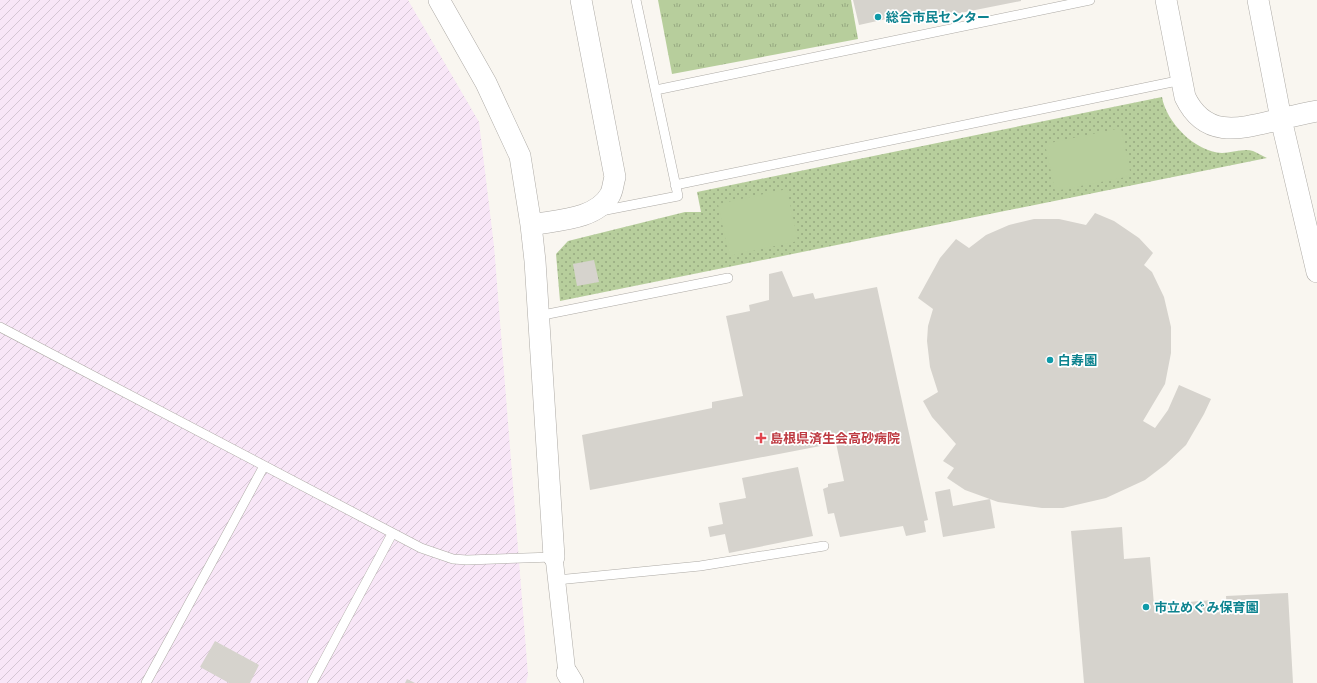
<svg xmlns="http://www.w3.org/2000/svg" width="1317" height="683" font-family="Montserrat,'Noto Sans JP',sans-serif">
<style>
.industrial{fill:url(#industrial-furrows)}
.grass{fill:url(#grass-tufts)}
.park{fill:url(#park-dots)}
.pitch{fill:#b7ce9c}
.building{fill:#d6d3cd}
.lines{fill:none;stroke-linecap:round;stroke-linejoin:round}
.service-casing{stroke:#adaaa5;stroke-width:10}
.minor-casing{stroke:#adaaa5;stroke-width:18}
.tertiary-casing{stroke:#adaaa5;stroke-width:22}
.service{stroke:#fff;stroke-width:9}
.minor{stroke:#fff;stroke-width:17}
.tertiary{stroke:#fff;stroke-width:21}
.culture-dot{fill:#0f9aa8;stroke:#fff;stroke-width:1.5}
.health-dot{fill:#e0444e;stroke:#fff;stroke-width:1.5}
.labels{text-anchor:middle;dominant-baseline:central;stroke-width:3.5;stroke-linejoin:round;paint-order:stroke}
.culture-label{font-size:13px;font-weight:bold;fill:#0d838f;stroke:#fff;text-anchor:start}
.health-label{font-size:13px;font-weight:bold;fill:#be3a42;stroke:#fff;text-anchor:start}
</style>
<defs>
<pattern id="industrial-furrows" width="10" height="10" patternUnits="userSpaceOnUse"><rect width="10" height="10" fill="#f8e6f7"/><path d="M-1 1l2-2M0 10L10 0M9 11l2-2" fill="none" stroke="#d5c6d4"/></pattern>
<pattern id="grass-tufts" width="24" height="20" patternUnits="userSpaceOnUse"><rect width="24" height="20" fill="#b7ce9c"/><path d="M3 7l-1-3M5 7V3M7 7l1-3M15 17l-1-3M17 17v-4M19 17l1-3" fill="none" stroke="#96a880"/></pattern>
<pattern id="park-dots" width="8" height="8" patternUnits="userSpaceOnUse"><rect width="8" height="8" fill="#b7ce9c"/><path d="M2 2h.1M6 6h.1" fill="none" stroke="#96a880" stroke-width="1.8" stroke-linecap="round"/></pattern>
</defs>
<rect width="100%" height="100%" fill="#f9f6f0"/>
<path class="industrial" d="M0,0h408l71,122 15,124 34,429 -2,8h-526z"/>
<path class="grass" d="M658,0h193l7,39 -186,35z"/>
<path class="park" d="M1162,97c4,25 33,55 60,56 9,0 22,-5 31,-2 5,2 9,5 14,7l-707,143 -4,-47 12,-13 117,-29h16l-4,-20z"/>
<path class="pitch" d="M1121,128l10,48 -76,15 -10,-47z
M787,189l11,52 -69,15 -11,-52z"/>
<path class="building" d="M853,0h168v1l-101,20 -2,-9 -59,13z
M1095,213l19,8 25,17 14,15 -9,12 8,7 12,25 7,30v26l-6,31 -22,37 12,7 13,-18 11,-25 32,14 -7,15 -18,31 -20,19 -21,16 -39,18 -43,10h-21l-44,-6 -33,-12 -18,-12 7,-10 -11,-7 13,-17 -24,-27 -9,-16 15,-9 -8,-25 -3,-26 1,-15 5,-17 -15,-11 22,-40 16,-19 13,9 17,-13 23,-10 25,-6h25l27,6z
M594,260l5,22 -22,4 -4,-22z
M782,271l11,26 20,-4 2,6 62,-12 51,233 -4,1 2,11 -20,4 -3,-10 -63,11 -6,-24 -6,1 -5,-25 5,-2v-3l16,-3 -8,-38 -246,47 -8,-55 130,-27v-6l31,-6 -17,-80 24,-5 -1,-6 20,-5v-26z
M798,467l15,69 -84,17 -4,-19 -15,3 -2,-10 15,-3 -4,-21 27,-5 -4,-20z
M950,489l3,17 37,-7 5,29 -52,9 -8,-45z
M1122,527l2,32 26,-2 4,48 58,-5 3,10h12l-1,-14 62,-3 5,90h-209l-13,-152z
M215,641l44,24 -9,18h-21l-29,-16z
M407,679l8,4h-10z"/>
<g class="lines">
<defs>
<path id="service" d="M656,90l434,-90
M675,185l507,-105
M601,211l77,-15 -42,-196
M538,316l190,-38
M0,327l421,221 32,11 14,1 87,-3
M557,580l143,-14 124,-20
M146,683l118,-217
M312,683l80,-149"/>
<path id="minor" d="M554,557l13,116"/>
<path id="tertiary" d="M439,0l47,83 34,73 11,69 4,36 19,296
M1166,0l19,97c21,44 58,31 96,22 12,-3 24,-6 36,-8
M1258,0l23,119 36,153
M531,225c24,-5 65,-5 79,-30 3,-5 3,-12 5,-18l-34,-177
M567,673l6,10"/>
</defs>
<use href="#service" class="service-casing"/>
<use href="#minor" class="minor-casing"/>
<use href="#tertiary" class="tertiary-casing"/>
<use href="#service" class="service"/>
<use href="#minor" class="minor"/>
<use href="#tertiary" class="tertiary"/>
</g>
<g class="culture-dot">
<circle cx="878" cy="17" r="4"/>
<circle cx="1050" cy="360" r="4"/>
<circle cx="1146" cy="607" r="4"/>
</g>
<path class="health-dot" d="M759 432h4v4h4v4h-4v4h-4v-4h-4v-4h4z"/>
<g class="labels">
<g class="culture-label">
<text x="886" y="17">総合市民センター</text>
<text x="1058" y="360">白寿園</text>
<text x="1154" y="607">市立めぐみ保育園</text>
</g>
<g class="health-label">
<text x="770" y="438">島根県済生会高砂病院</text>
</g>
</g>
</svg>
